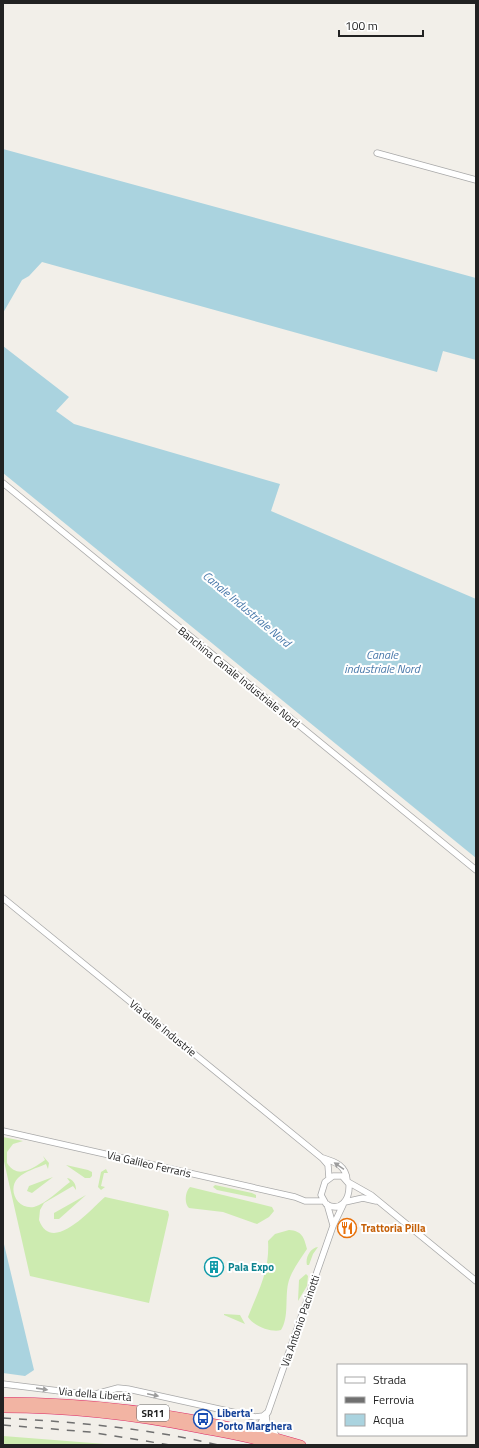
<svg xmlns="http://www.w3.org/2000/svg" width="479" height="1448" font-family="'Titillium Web',sans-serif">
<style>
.grass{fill:#cdebb0}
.water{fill:#aad3df}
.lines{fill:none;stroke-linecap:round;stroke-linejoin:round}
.minor-casing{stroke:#a9a9a9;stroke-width:7}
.trunk-casing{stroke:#dc2a67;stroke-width:10}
.minor{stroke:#fff;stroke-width:5.5}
.trunk{stroke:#f2b4a3;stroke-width:9}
.rail{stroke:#707070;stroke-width:1.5;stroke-dasharray:8 8;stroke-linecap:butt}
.oneway{fill:#9c9c9c}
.labels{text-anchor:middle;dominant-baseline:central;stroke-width:4;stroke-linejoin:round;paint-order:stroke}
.shield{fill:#fff;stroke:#646464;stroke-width:1}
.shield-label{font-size:10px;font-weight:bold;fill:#222}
.street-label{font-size:11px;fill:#222;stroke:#fff}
.food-label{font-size:11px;font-weight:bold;fill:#c56008;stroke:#fff;text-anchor:start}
.culture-label{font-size:11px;font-weight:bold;fill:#0d838f;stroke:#fff;text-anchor:start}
.transit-label{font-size:11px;font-weight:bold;fill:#164399;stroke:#fff;text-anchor:start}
.water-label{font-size:12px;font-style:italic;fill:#4a7aab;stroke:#fff}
</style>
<rect width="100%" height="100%" fill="#f2efe9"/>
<path class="grass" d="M3,1137l20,4 -10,3 -6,8v11c11,17 26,5 38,-3l-2,-4 6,7 -1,6 -2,-5c-9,4 -21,7 -28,14 -11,11 -1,32 16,29 12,-3 26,-18 36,-25l-3,-4c6,1 9,6 9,12l-3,-4 -29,17 -4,7 -1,10c13,35 52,-11 66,-23l63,14 1,4 -20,88 -119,-27 -27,-119z
M66,1165l22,5 4,2v4l-2,2h-5z
M106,1169l2,4h-4l-3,13 4,1 -4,3 -3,-3 3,-15z
M53,1177l-21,16 -5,-2 2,-5z
M215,1185l37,8 4,2v3l-39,-8 -4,-3z
M190,1187l82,20 2,4 -5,6 -12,7 -34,-12 -34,-4c-5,-5 -4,-16 1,-21z
M86,1195l-27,24h-5v-6z
M289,1230c13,1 15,7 18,19 -7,11 -16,22 -19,35 -3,15 1,34 -7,46 -9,3 -28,-4 -33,-13 10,-26 22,-46 20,-76l7,-7z
M318,1247l-5,7 -4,11h-2c-2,-7 3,-17 11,-18z
M306,1274l2,2 -1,10 -9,15 1,-21z
M224,1314l16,1 5,9 -21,-9z
M3,1436l115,9h-115z"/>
<path class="water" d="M3,149l473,129v82l-33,-9 -6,21 -395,-110 -13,14 -7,4 -19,33z
M3,346l66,51 -13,14 18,13 206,60 -9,27 205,88v259l-473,-385z
M3,1240l31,130 -9,6 -22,-3z"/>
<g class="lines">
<defs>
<path id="minor" d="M377,153l99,27
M3,483l473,387
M3,898l319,260 6,7 1,13
M3,1131l292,66 10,4h18
M323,1158c13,4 23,8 24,22
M333,1176h9l7,8c1,15 -8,29 -23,20l-5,-9 4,-13z
M348,1182l23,13 105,86
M345,1202l18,-4 13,3
M327,1204l6,21
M3,1384l89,11 26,-7 10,1 127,28 8,-1 5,-4
M266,1416l1,7 11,15
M247,1430l12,-4 9,-14 65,-186 10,-21"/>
<path id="trunk" d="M3,1402c101,0 201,15 298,43
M3,1408c66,0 130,7 195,20 26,5 52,9 77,17"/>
</defs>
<use href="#minor" class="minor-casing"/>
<use href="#trunk" class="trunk-casing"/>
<use href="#minor" class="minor"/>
<use href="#trunk" class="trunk"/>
<path class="rail" d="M3,1418c72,4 144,10 215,27
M3,1425l87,7 80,13"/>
</g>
<defs><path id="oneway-solid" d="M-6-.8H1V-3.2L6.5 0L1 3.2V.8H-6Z"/></defs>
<g class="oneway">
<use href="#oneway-solid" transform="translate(339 1166) rotate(-146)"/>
<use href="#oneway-solid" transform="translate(42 1389) rotate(8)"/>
<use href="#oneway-solid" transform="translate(153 1395) rotate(12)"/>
</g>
<defs>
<symbol id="restaurant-ring" viewBox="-11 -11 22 22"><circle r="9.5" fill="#fff" stroke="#e8710a" stroke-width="1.5"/><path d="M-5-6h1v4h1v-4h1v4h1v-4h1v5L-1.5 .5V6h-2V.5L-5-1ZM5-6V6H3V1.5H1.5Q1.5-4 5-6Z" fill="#e8710a"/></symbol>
<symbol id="building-ring" viewBox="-11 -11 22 22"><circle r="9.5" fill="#fff" stroke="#0f9aa8" stroke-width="1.5"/><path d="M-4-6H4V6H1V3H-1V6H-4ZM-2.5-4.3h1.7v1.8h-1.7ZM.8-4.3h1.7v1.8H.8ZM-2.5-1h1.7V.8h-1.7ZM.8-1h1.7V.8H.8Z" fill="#0f9aa8"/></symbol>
<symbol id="bus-ring" viewBox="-11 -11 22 22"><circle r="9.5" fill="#fff" stroke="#1a4fb4" stroke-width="1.5"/><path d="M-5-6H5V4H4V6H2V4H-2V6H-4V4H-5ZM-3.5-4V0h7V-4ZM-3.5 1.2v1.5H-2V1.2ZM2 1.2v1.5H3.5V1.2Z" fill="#1a4fb4"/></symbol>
</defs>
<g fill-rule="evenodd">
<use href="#restaurant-ring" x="336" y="1217" width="22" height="22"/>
<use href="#building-ring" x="203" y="1256" width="22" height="22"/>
<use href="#bus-ring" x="192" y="1408" width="22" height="22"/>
</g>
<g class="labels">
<rect class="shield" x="137" y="1405" width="32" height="16" rx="3"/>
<g class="shield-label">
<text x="153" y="1413">SR11</text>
</g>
<g class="street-label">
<text transform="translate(239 677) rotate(39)">Banchina Canale Industriale Nord</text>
<text transform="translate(163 1028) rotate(39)">Via delle Industrie</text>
<text transform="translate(149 1164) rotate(13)">Via Galileo Ferraris</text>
<text transform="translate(300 1321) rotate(-71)">Via Antonio Pacinotti</text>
<text transform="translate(95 1394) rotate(5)">Via della Libertà</text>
</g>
<g class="food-label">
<text x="361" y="1228">Trattoria Pilla</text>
</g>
<g class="culture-label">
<text x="228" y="1267">Pala Expo</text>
</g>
<g class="transit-label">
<text x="217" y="1413">Liberta'<tspan x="217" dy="13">Porto Marghera</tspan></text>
</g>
<g class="water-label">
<text transform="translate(247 609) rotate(40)">Canale Industriale Nord</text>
<text x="382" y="654">Canale<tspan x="382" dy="14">industriale Nord</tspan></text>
</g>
</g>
<rect width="479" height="1448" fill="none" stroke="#222222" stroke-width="8"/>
<rect x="337" y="1364" width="130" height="72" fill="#ffffff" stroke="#a7a7a7"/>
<rect x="345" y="1377" width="20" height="6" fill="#ffffff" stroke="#a7a7a7"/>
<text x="373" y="1384" font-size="12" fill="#222222">Strada</text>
<rect x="345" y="1397" width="20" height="6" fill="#707070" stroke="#a7a7a7"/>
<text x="373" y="1404" font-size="12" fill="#222222">Ferrovia</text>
<rect x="345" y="1414" width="20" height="12" fill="#aad3df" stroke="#a7a7a7"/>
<text x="373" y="1424" font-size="12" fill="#222222">Acqua</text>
<path d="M339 30v6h84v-6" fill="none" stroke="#222222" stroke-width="2"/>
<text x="345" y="30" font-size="12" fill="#222222" stroke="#ffffff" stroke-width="3" paint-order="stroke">100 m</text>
</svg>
